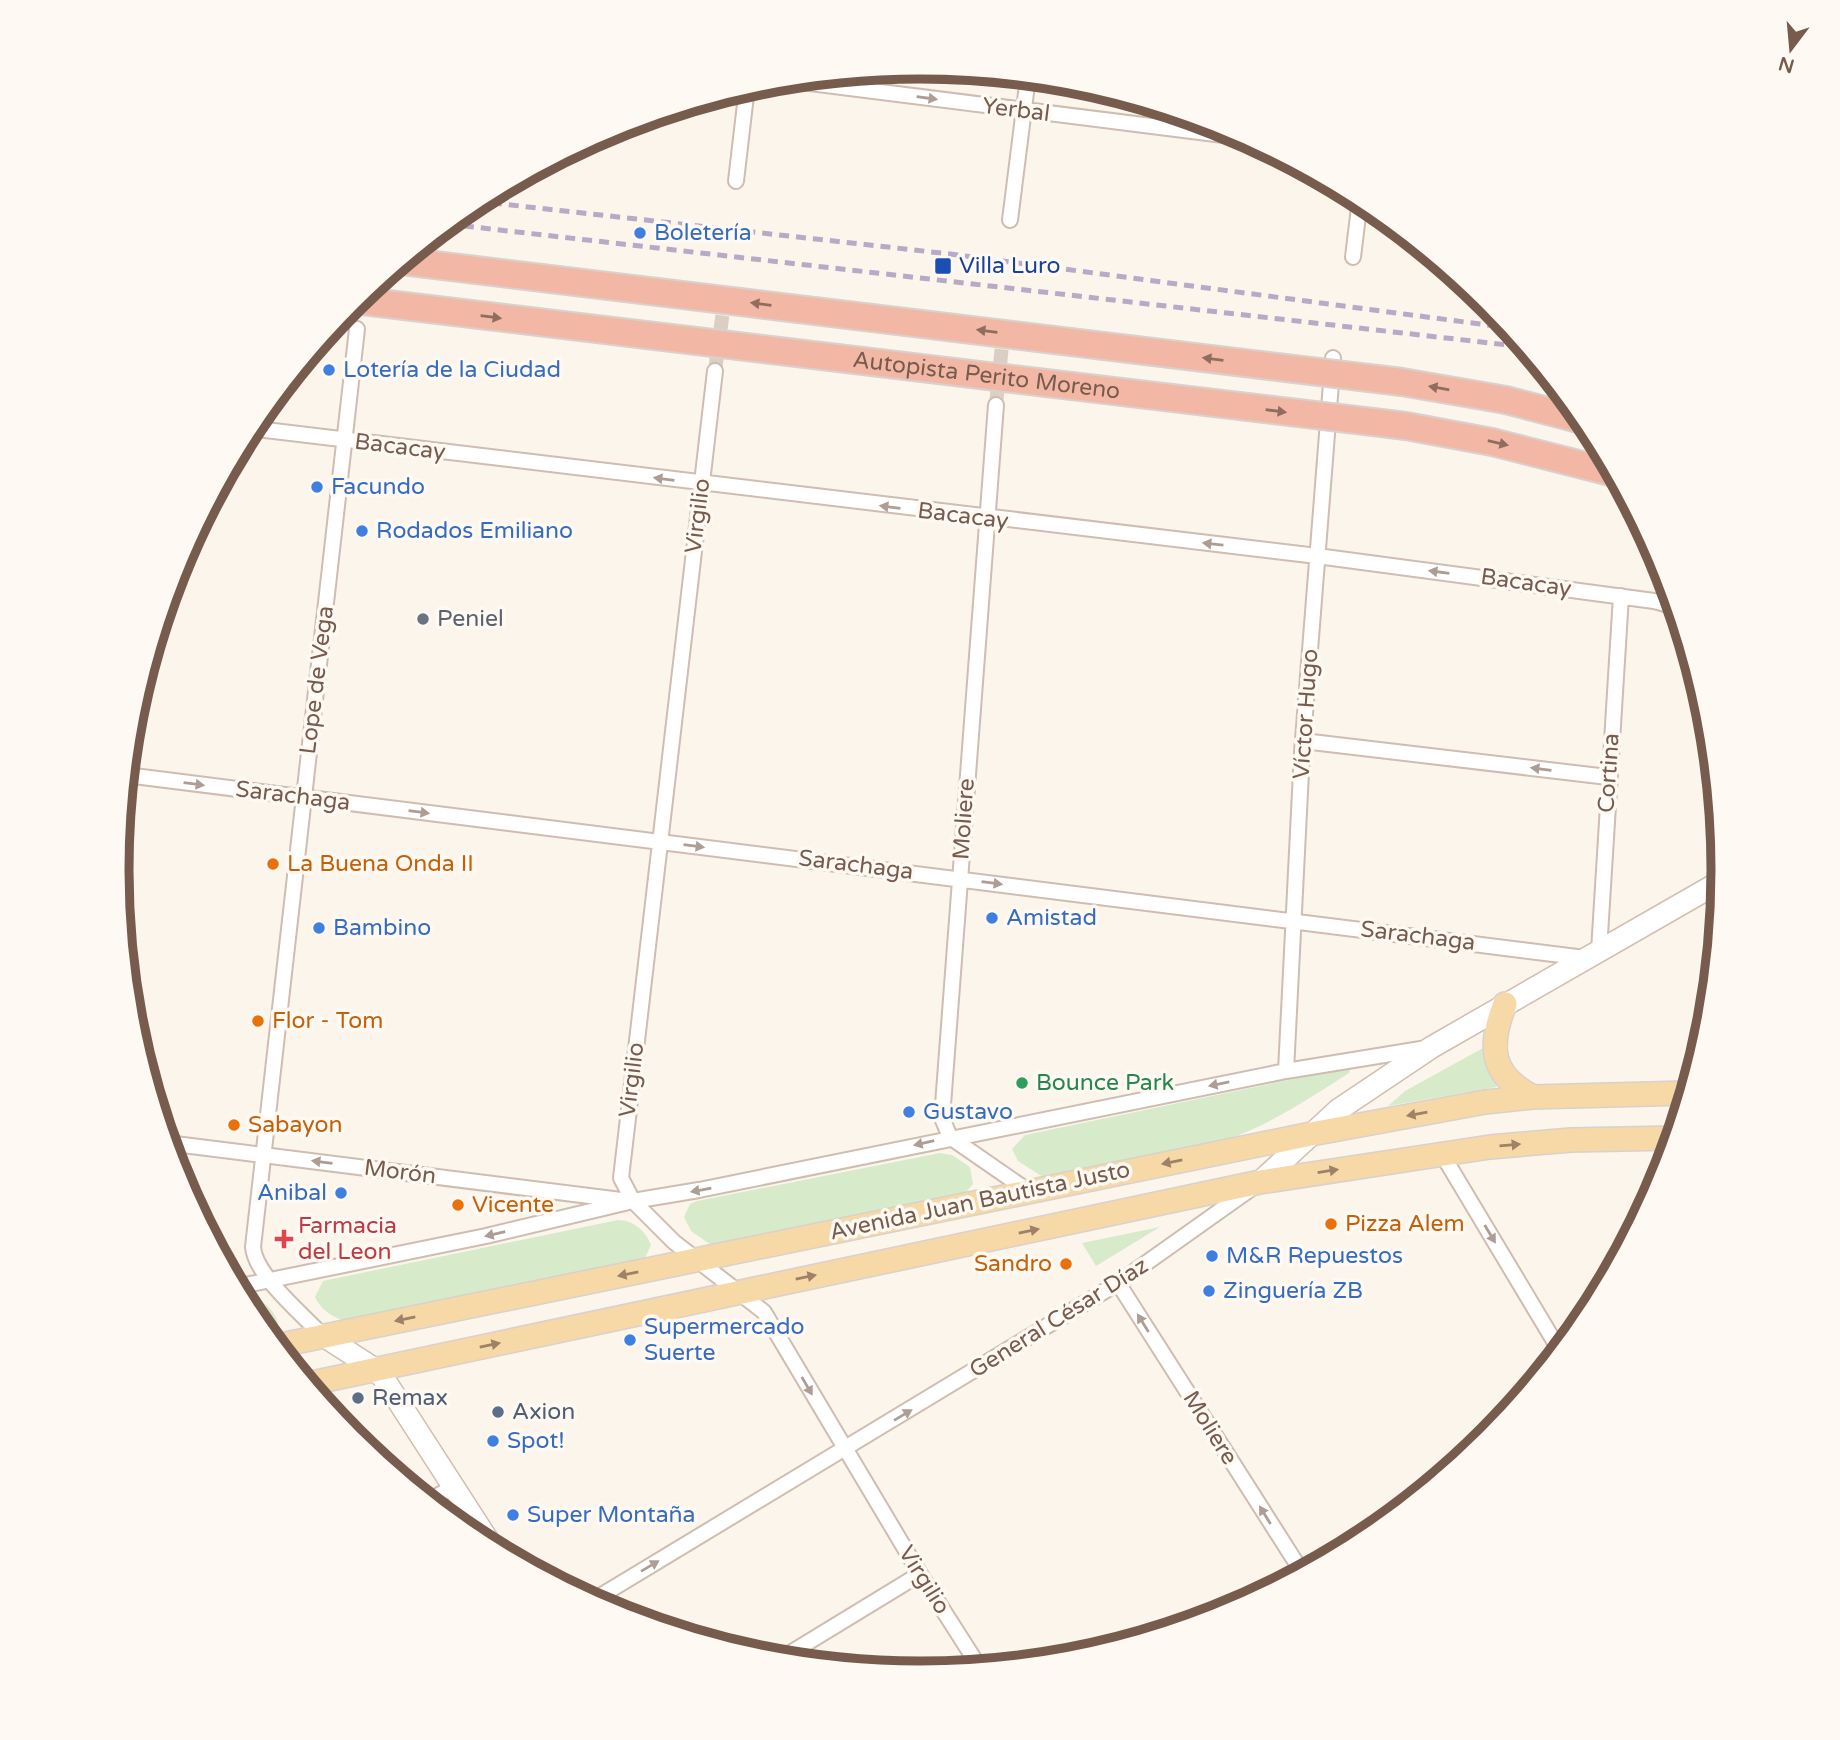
<svg xmlns="http://www.w3.org/2000/svg" width="1840" height="1740" font-family="'Varela Round',sans-serif">
<style>
.green{fill:#d7eaca}
.lines{fill:none;stroke-linecap:round;stroke-linejoin:round}
.street-tunnel{stroke:#dbcfc4;stroke-width:14;stroke-dasharray:14 7;stroke-linecap:butt}
.street-casing{stroke:#cebdb0;stroke-width:18}
.secondary-casing{stroke:#d1beaf;stroke-width:24}
.primary-casing{stroke:#d9d1cd;stroke-width:26}
.highway-casing{stroke:#d9d1cd;stroke-width:30}
.street{stroke:#fff;stroke-width:14}
.secondary{stroke:#fff;stroke-width:21}
.primary{stroke:#f7d8a7;stroke-width:23}
.highway{stroke:#f3b8a5;stroke-width:26}
.rail{stroke:#b8a9c7;stroke-width:5;stroke-dasharray:10 7;stroke-linecap:butt}
.highway-bridge-casing{stroke:#d9d1cd;stroke-width:30;stroke-linecap:butt}
.highway-bridge{stroke:#f3b8a5;stroke-width:26}
.oneway{fill:#ad9d95}
.oneway2{fill:#906e5f}
.oneway3{fill:#9d8169}
.shop-dot{fill:#3f7fe0;stroke:#fef9f2;stroke-width:2.5}
.transit-dot{fill:#1a4fb4;stroke:#fef9f2;stroke-width:2.5}
.worship-dot{fill:#6b7280;stroke:#fef9f2;stroke-width:2.5}
.food-dot{fill:#e8710a;stroke:#fef9f2;stroke-width:2.5}
.leisure-dot{fill:#2e9e5b;stroke:#fef9f2;stroke-width:2.5}
.health-dot{fill:#e0444e;stroke:#fef9f2;stroke-width:2.5}
.service-dot{fill:#5c6f8a;stroke:#fef9f2;stroke-width:2.5}
.labels{text-anchor:middle;dominant-baseline:central;stroke-width:7;stroke-linejoin:round;paint-order:stroke}
.street-label{font-size:23px;fill:#775c4e;stroke:#fef9f2}
.shop-label{font-size:23px;fill:#366cbe;stroke:#fef9f2;text-anchor:start}
.transit-label{font-size:23px;fill:#164399;stroke:#fef9f2;text-anchor:start}
.worship-label{font-size:23px;fill:#5b616d;stroke:#fef9f2;text-anchor:start}
.food-label{font-size:23px;fill:#c56008;stroke:#fef9f2;text-anchor:start}
.leisure-label{font-size:23px;fill:#27864d;stroke:#fef9f2;text-anchor:start}
.health-label{font-size:23px;fill:#be3a42;stroke:#fef9f2;text-anchor:start}
.service-label{font-size:23px;fill:#4e5e75;stroke:#fef9f2;text-anchor:start}
.rim{fill:none;stroke:#775c4e;stroke-width:9}
</style>
<rect width="100%" height="100%" fill="#fcf5eb"/>
<path class="green" d="M1483,1048l15,35 -2,4 -108,19 17,-15z
M1346,1068l4,2 -1,3c-39,25 -78,51 -121,66l-185,38 -25,-16 -6,-12 13,-14z
M940,1153l12,2 18,12 3,17 -7,8 -255,53 -20,-14 -7,-14 6,-13 7,-3z
M618,1220c15,0 28,11 33,25l-7,15 -297,61c-13,-2 -27,-12 -32,-24l8,-16z
M1160,1227l-64,39 -14,-23z
M242,1297c16,-2 33,11 36,27l-9,13z"/>
<g class="lines">
<path class="street-tunnel" d="M715,371l9,-68
M996,405l6,-60"/>
<defs>
<path id="street" d="M786,80l461,58
M736,181l11,-94
M1010,220l18,-143
M1353,257l7,-58
M715,371l-94,807 12,23 41,41 90,70 156,262 60,94
M996,405l-54,713 8,19 78,54
M249,428l1068,128 337,45 22,6
M1303,741l305,36
M126,775l1459,183
M1599,951l22,-355
M1286,1071l16,-319 31,-394
M167,1143l454,57
M1442,1154l118,197
M1118,1283l184,289
M236,1287l250,-51 147,-35 66,-11 587,-119 141,-23
M322,1335c-20,-21 -67,-60 -69,-88l104,-918
M429,1501l25,-15
M592,1601l526,-318 134,-95
M779,1660l141,-86"/>
<path id="secondary" d="M1260,1182l78,-72 94,-63 291,-167
M322,1335l53,34 9,10 109,169"/>
<path id="primary" d="M1505,1004c-17,42 -15,71 28,93
M276,1346l1035,-212 174,-32 48,-5 155,-4
M307,1384l953,-202 230,-35 81,-7 103,-2"/>
<path id="highway" d="M1506,400l80,21
M1406,426l86,16 122,31"/>
</defs>
<use href="#street" class="street-casing"/>
<use href="#secondary" class="secondary-casing"/>
<use href="#primary" class="primary-casing"/>
<use href="#highway" class="highway-casing"/>
<use href="#street" class="street"/>
<use href="#secondary" class="secondary"/>
<use href="#primary" class="primary"/>
<use href="#highway" class="highway"/>
<path class="rail" d="M475,201l475,53 560,74
M447,224l1078,123"/>
<defs>
<g id="highway-bridge">
<path d="M402,261l1000,121 104,18"/>
<path id="s1" d="M354,300l1052,126"/>
</g>
</defs>
<use href="#highway-bridge" class="highway-bridge-casing"/>
<use href="#highway-bridge" class="highway-bridge"/>
</g>
<defs><path id="oneway-solid" d="M-6-.8H1V-3.2L6.5 0L1 3.2V.8H-6Z" transform="scale(1.75)"/></defs>
<g class="oneway">
<use href="#oneway-solid" transform="translate(927 98) rotate(8)"/>
<use href="#oneway-solid" transform="translate(664 479) rotate(-173)"/>
<use href="#oneway-solid" transform="translate(890 507) rotate(-173)"/>
<use href="#oneway-solid" transform="translate(1213 544) rotate(-174)"/>
<use href="#oneway-solid" transform="translate(1439 572) rotate(-172)"/>
<use href="#oneway-solid" transform="translate(1541 769) rotate(-173)"/>
<use href="#oneway-solid" transform="translate(194 784) rotate(7)"/>
<use href="#oneway-solid" transform="translate(419 812) rotate(7)"/>
<use href="#oneway-solid" transform="translate(694 846) rotate(7)"/>
<use href="#oneway-solid" transform="translate(992 883) rotate(7)"/>
<use href="#oneway-solid" transform="translate(1219 1084) rotate(169)"/>
<use href="#oneway-solid" transform="translate(924 1143) rotate(167)"/>
<use href="#oneway-solid" transform="translate(322 1162) rotate(-173)"/>
<use href="#oneway-solid" transform="translate(701 1190) rotate(170)"/>
<use href="#oneway-solid" transform="translate(495 1234) rotate(167)"/>
<use href="#oneway-solid" transform="translate(1490 1234) rotate(59)"/>
<use href="#oneway-solid" transform="translate(1143 1323) rotate(-122)"/>
<use href="#oneway-solid" transform="translate(807 1386) rotate(60)"/>
<use href="#oneway-solid" transform="translate(903 1415) rotate(-31)"/>
<use href="#oneway-solid" transform="translate(1265 1515) rotate(-122)"/>
<use href="#oneway-solid" transform="translate(650 1566) rotate(-31)"/>
</g>
<g class="oneway2">
<use href="#oneway-solid" transform="translate(761 304) rotate(-173)"/>
<use href="#oneway-solid" transform="translate(491 317) rotate(7)"/>
<use href="#oneway-solid" transform="translate(987 331) rotate(-173)"/>
<use href="#oneway-solid" transform="translate(1213 359) rotate(-173)"/>
<use href="#oneway-solid" transform="translate(1439 388) rotate(-170)"/>
<use href="#oneway-solid" transform="translate(1276 411) rotate(7)"/>
<use href="#oneway-solid" transform="translate(1498 443) rotate(13)"/>
</g>
<g class="oneway3">
<use href="#oneway-solid" transform="translate(1417 1114) rotate(170)"/>
<use href="#oneway-solid" transform="translate(1510 1145) rotate(-5)"/>
<use href="#oneway-solid" transform="translate(1172 1162) rotate(169)"/>
<use href="#oneway-solid" transform="translate(1328 1171) rotate(-9)"/>
<use href="#oneway-solid" transform="translate(1029 1231) rotate(-12)"/>
<use href="#oneway-solid" transform="translate(628 1274) rotate(169)"/>
<use href="#oneway-solid" transform="translate(806 1277) rotate(-12)"/>
<use href="#oneway-solid" transform="translate(405 1319) rotate(169)"/>
<use href="#oneway-solid" transform="translate(490 1345) rotate(-12)"/>
</g>
<g class="shop-dot">
<circle cx="640" cy="233" r="7"/>
<circle cx="329" cy="370" r="7"/>
<circle cx="317" cy="487" r="7"/>
<circle cx="362" cy="531" r="7"/>
<circle cx="992" cy="918" r="7"/>
<circle cx="319" cy="928" r="7"/>
<circle cx="909" cy="1112" r="7"/>
<circle cx="341" cy="1193" r="7"/>
<circle cx="1212" cy="1256" r="7"/>
<circle cx="1209" cy="1291" r="7"/>
<circle cx="630" cy="1340" r="7"/>
<circle cx="493" cy="1441" r="7"/>
<circle cx="513" cy="1515" r="7"/>
</g>
<rect class="transit-dot" x="934" y="257" width="18" height="18" rx="3.5"/>
<circle class="worship-dot" cx="423" cy="619" r="7"/>
<g class="food-dot">
<circle cx="273" cy="864" r="7"/>
<circle cx="258" cy="1021" r="7"/>
<circle cx="234" cy="1125" r="7"/>
<circle cx="458" cy="1205" r="7"/>
<circle cx="1331" cy="1224" r="7"/>
<circle cx="1066" cy="1264" r="7"/>
</g>
<circle class="leisure-dot" cx="1022" cy="1083" r="7"/>
<path class="health-dot" d="M280.5 1228.5h7v7h7v7h-7v7h-7v-7h-7v-7h7z"/>
<g class="service-dot">
<circle cx="358" cy="1398" r="7"/>
<circle cx="498" cy="1412" r="7"/>
</g>
<g class="labels">
<g class="street-label">
<text transform="translate(1016 110) rotate(7)">Yerbal</text>
<text stroke="none"><textPath href="#s1" startOffset="637">Autopista Perito Moreno</textPath></text>
<text transform="translate(400 447) rotate(7)">Bacacay</text>
<text transform="translate(698 516) rotate(-83)">Virgilio</text>
<text transform="translate(963 516) rotate(7)">Bacacay</text>
<text transform="translate(1526 583) rotate(8)">Bacacay</text>
<text transform="translate(317 680) rotate(-83)">Lope de Vega</text>
<text transform="translate(1306 714) rotate(-86)">Víctor Hugo</text>
<text transform="translate(1609 773) rotate(-86)">Cortina</text>
<text transform="translate(293 796) rotate(7)">Sarachaga</text>
<text transform="translate(964 819) rotate(-86)">Moliere</text>
<text transform="translate(856 865) rotate(7)">Sarachaga</text>
<text transform="translate(1418 936) rotate(7)">Sarachaga</text>
<text transform="translate(632 1080) rotate(-83)">Virgilio</text>
<text transform="translate(400 1172) rotate(7)">Morón</text>
<text transform="translate(980 1201) rotate(-12)">Avenida Juan Bautista Justo</text>
<text transform="translate(1059 1318) rotate(-32)">General César Díaz</text>
<text transform="translate(1210 1428) rotate(58)">Moliere</text>
<text transform="translate(924 1580) rotate(58)">Virgilio</text>
</g>
<g class="shop-label">
<text x="654" y="233">Boletería</text>
<text x="343" y="370">Lotería de la Ciudad</text>
<text x="331" y="487">Facundo</text>
<text x="376" y="531">Rodados Emiliano</text>
<text x="1006" y="918">Amistad</text>
<text x="333" y="928">Bambino</text>
<text x="923" y="1112">Gustavo</text>
<text x="327" y="1193" text-anchor="end">Anibal</text>
<text x="1226" y="1256">M&amp;R Repuestos</text>
<text x="1223" y="1291">Zinguería ZB</text>
<text x="644" y="1327">Supermercado<tspan x="644" dy="26">Suerte</tspan></text>
<text x="507" y="1441">Spot!</text>
<text x="527" y="1515">Super Montaña</text>
</g>
<g class="transit-label">
<text x="959" y="266">Villa Luro</text>
</g>
<g class="worship-label">
<text x="437" y="619">Peniel</text>
</g>
<g class="food-label">
<text x="287" y="864">La Buena Onda II</text>
<text x="272" y="1021">Flor - Tom</text>
<text x="248" y="1125">Sabayon</text>
<text x="472" y="1205">Vicente</text>
<text x="1345" y="1224">Pizza Alem</text>
<text x="1052" y="1264" text-anchor="end">Sandro</text>
</g>
<g class="leisure-label">
<text x="1036" y="1083">Bounce Park</text>
</g>
<g class="health-label">
<text x="298" y="1226">Farmacia<tspan x="298" dy="26">del Leon</tspan></text>
</g>
<g class="service-label">
<text x="372" y="1398">Remax</text>
<text x="512" y="1412">Axion</text>
</g>
</g>
<path d="M0 0H1840V1740H0ZM129 870a791 791 0 1 1 1582 0a791 791 0 1 1-1582 0Z" fill="#fef9f2" fill-rule="evenodd"/>
<path class="rim" d="M129 870a791 791 0 1 1 1582 0a791 791 0 1 1-1582 0Z"/>
<g transform="translate(1791 49) rotate(196)" stroke="#fef9f2" stroke-width="5" paint-order="stroke">
<path d="M0-5L12 26L0 18L-12 26Z" fill="#775c4e"/>
<text y="-10" font-size="19" font-weight="bold" text-anchor="middle" fill="#775c4e">N</text>
</g>
</svg>
